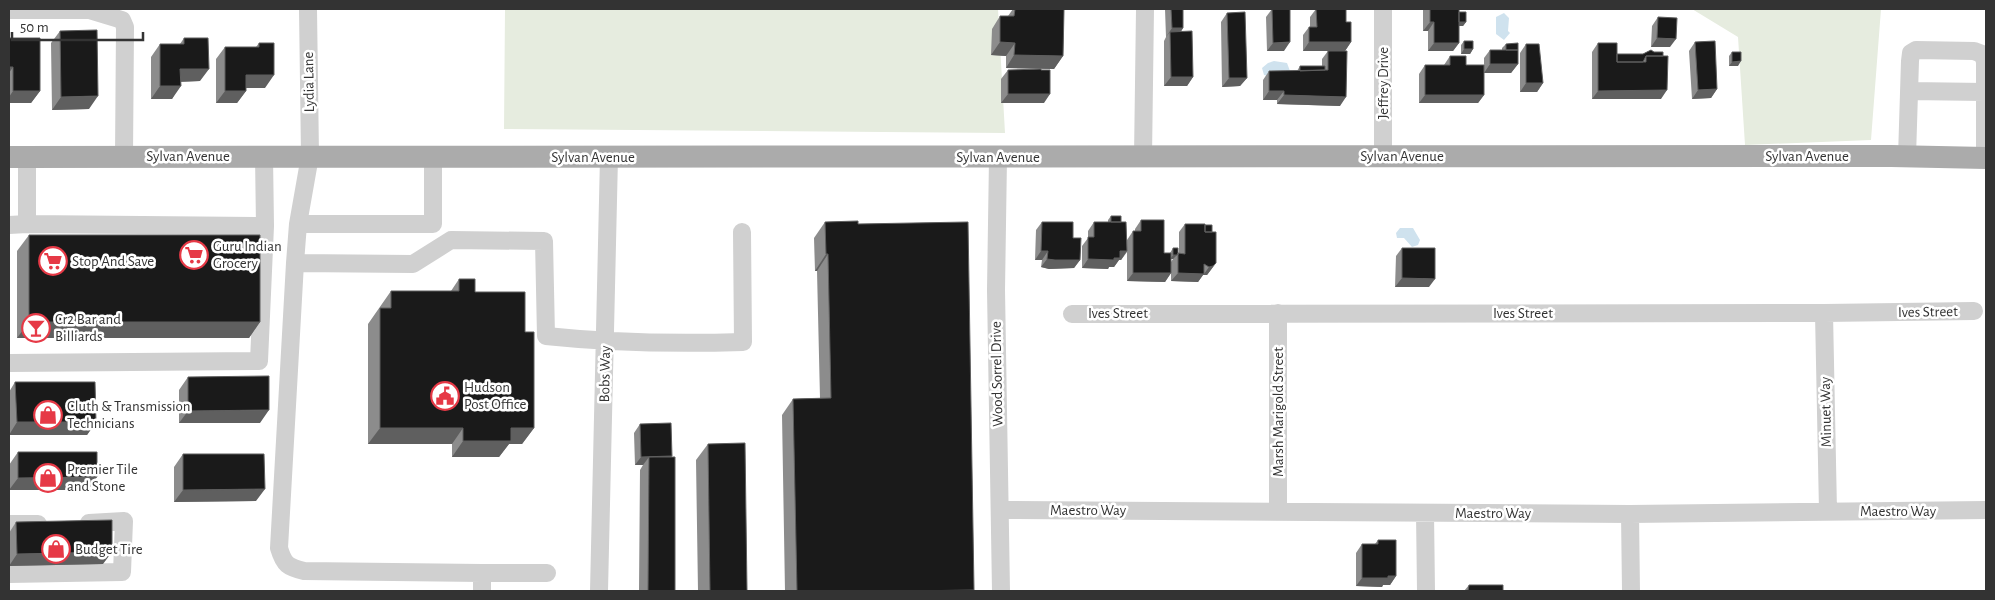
<svg xmlns="http://www.w3.org/2000/svg" width="1995" height="600" font-family="'Alegreya Sans',sans-serif">
<style>
.green{fill:#e6ecdf}
.water{fill:#cfe2ee}
.lines{fill:none;stroke-linecap:round;stroke-linejoin:round}
.minor{stroke:#d0d0d0;stroke-width:18}
.major{stroke:#ababab;stroke-width:22}
.wall{fill:#8c8c8c}
.shaded-wall{fill:#5f5f5f}
.building{fill:#1a1a1a;stroke:#5f5f5f}
.labels{text-anchor:middle;dominant-baseline:central;stroke-width:5;stroke-linejoin:round;paint-order:stroke}
.street-label{font-size:15px;fill:#333;stroke:#fff}
.poi-label{font-size:15px;fill:#333;stroke:#fff;text-anchor:start}
</style>
<rect width="100%" height="100%" fill="#fff"/>
<path class="green" d="M505,9h493l7,124 -501,-4z
M1692,9h189l-10,131 -126,5 -7,-108z"/>
<path class="water" d="M1504,13l5,5 -1,13 2,2 -6,7 -8,-6v-17z
M1274,61l13,2 3,8 -22,5 -4,-1 -2,-7 6,-5z
M1400,228h13l7,12 -2,5 -6,2 -8,-9h-7l-1,-5z"/>
<g class="lines">
<path class="minor" d="M308,9l2,147 -12,68 -3,39 118,1 38,-24 93,1 2,95c66,7 131,8 197,6l-1,-110
M1383,9v147
M9,10h80l33,10 3,7 -1,129
M1909,91l76,1
M1143,157l2,-148
M1907,157l3,-96 1,-8 5,-3 58,1 8,3 3,7v97
M998,158l-2,132 5,301
M27,224l238,2 -1,-70
M298,224h135v-68
M9,225l18,-1v-68
M295,263l-16,285c5,17 9,19 25,23l178,2v18
M1824,313l4,198
M1072,314l752,-1 150,-2
M9,363l250,-2 6,-135
M1000,510l630,4 356,-4
M1278,511v-198
M1425,513l1,78
M1630,514l1,77
M9,524h29
M482,573h65
M9,574l113,-2 2,-51 -35,2
M599,591l10,-434"/>
<path class="major" d="M9,157l1882,-1 95,2"/>
</g>
<path class="wall" d="M1013,9h51l-1,47 -9,13 -48,-1v-12l-15,-1 1,-26 8,-13h8z
M1165,9h18v19l-2,4 12,45 -6,9h-23v-45l2,-4z
M1272,9l12,42h-17l-1,-34z
M1316,9l30,13 5,20 -6,9 -5,55 -63,-2v-4h-14v-20l6,-9h28l3,-5h22v-7l6,-8h-25v-16l6,-8h1v-10z
M1423,9h36v3l7,10 -3,4h-4v17l-6,8h-25v-20h-5z
M1227,13l20,65 -7,8 -18,1 -1,-65z
M1658,17l12,30h-19l1,-21z
M60,31l29,78 -37,1 -1,-67z
M9,38l31,53 -9,12h-22z
M184,38l16,43 -19,1 -9,17h-21v-42l9,-13h20z
M1464,41l9,8 -3,5h-9v-9z
M1695,42l22,47 -6,9 -19,1 -3,-48z
M259,43l6,45h-19v3l-9,12h-21v-44l9,-12h31z
M1598,43l19,11h26l8,-4 10,49h-69v-47z
M1506,44l12,6v14l-7,9h-27v22l-6,8h-59v-29l6,-9h19l6,-9 16,9h18v-7l6,-8h12v-2z
M1526,44l17,39 -6,9h-17v-39z
M1732,52l6,14h-9v-10z
M1008,70l36,33h-43v-24z
M1111,216l10,6 6,18 6,-9h2v-2l6,-9 23,33h6l3,-5 6,6v-22l6,-8 20,1 7,7 4,31 -9,12h-4l-5,7 -27,-1v-19l2,-3h-2v14l-6,9 -38,-1v-29l-6,8h-2l-5,7h-5l-1,2 -26,-1v-22l6,-8v-7l6,-9h14v-2z
M825,222l33,2 116,367h-189l-3,-176 11,-16 27,-1 -3,-127h-2l-1,-33z
M1042,222l31,16 7,22 -6,8 -25,1 -8,-2 1,-7h-7l1,-30z
M29,235l231,87 -11,16h-232v-87z
M1402,248l27,39h-34l1,-31z
M459,279l66,53 9,96 -12,16h-13l-10,13h-47v-13h-84v-120l23,-33h60z
M188,377l72,46h-81v-33z
M15,382l81,40 -9,13h-78v-43z
M640,424l31,33 4,134h-36l1,-121 3,-5h-8l-1,-32z
M708,444l39,147h-49l-2,-131z
M18,452l70,38h-79v-25z
M183,454l73,47 -82,1v-35z
M16,522l87,42 -94,2v-33z
M1378,540l18,36 -6,9h-7l-1,2 -26,-1v-33l6,-9h13z
M1469,585l34,6h-39z"/>
<path class="shaded-wall" d="M1430,22h4l-6,9h-5z
M1456,22h10l-3,4h-10z
M1172,28h11l-6,9 -7,-5 -4,5z
M1657,38l19,1 -6,8h-19z
M1000,42l15,1 -9,13 -15,-1z
M1290,42l-6,9h-17l6,-8z
M1309,42h42l-6,9h-42z
M1434,43h25l-6,8h-25z
M1464,49h9l-3,5h-9z
M1014,55l49,1 -9,13 -48,-1z
M1741,61l-3,5h-9l3,-4z
M1490,64h28l-7,9h-27z
M9,67h4l-4,6z
M180,69h29l-9,12 -28,1z
M246,75h28l-9,13h-28z
M1171,77h22l-6,9h-23z
M1229,78h18l-7,8 -18,1z
M1526,83h17l-6,9h-17z
M160,86h21l-9,13h-21z
M1717,89l-6,9 -19,1 6,-9z
M1667,90l-6,9h-69l6,-8z
M13,91h27l-9,12h-22v-6z
M225,91h21l-9,12h-21z
M1269,91h15l-7,9h-14z
M1008,94h42l-6,9h-43z
M1284,95l62,2 -6,9 -63,-2z
M1425,95h59l-6,8h-59z
M98,96l-9,13 -37,1 9,-13z
M1041,251h7l-6,9h-7z
M1120,251h7l-6,9h-2l-5,7h-5l-1,2 -26,-1 6,-9z
M826,254h2l-11,17h-2z
M1173,255h4l-4,4h-3z
M1047,259l33,1 -6,8 -25,1 -8,-2z
M1216,263l-9,12h-4l-5,7 -27,-1 7,-8 26,1 5,-7z
M1133,273h38l-6,9 -38,-1z
M1402,278l33,1 -6,8h-34z
M29,322h231l-11,16h-232z
M269,410l-9,13h-81l9,-12z
M17,422h79l-9,13h-78z
M380,428h83l-11,16h-84z
M511,428h23l-12,16h-13l-10,13h-47l11,-16z
M672,456l-6,8 -17,-7 -6,8h-8l6,-8z
M97,477l-9,13h-79l9,-12z
M265,489l-9,12 -82,1 9,-12z
M112,552l-9,12 -94,2 8,-12z
M1388,576h8l-6,9h-7l-1,2 -26,-1 6,-8z
M974,590v1h-66z"/>
<path class="building" d="M1015,9h49l-1,47 -49,-1 1,-12 -15,-1v-26h14z
M1171,9h12v19h-11z
M1272,9h18v33l-17,1z
M1316,9h30v13h5v20h-42v-15h8z
M1430,9h29v34h-25v-21h-4z
M1245,12l2,66h-18l-2,-65z
M1459,12h7v10h-7z
M1658,17l19,1 -1,21 -19,-1z
M97,30l1,66 -37,1 -1,-66z
M1192,31l1,46h-22l-1,-45z
M9,38h31v53h-27v-24h-4z
M184,38h24l1,31h-29l1,17h-21v-42h24z
M1464,41h9v8h-9z
M1715,41l2,48 -19,1 -3,-48z
M259,43h15v32h-28v16h-21v-44h34z
M1518,43v7h-12v-6z
M1598,43h19v19h29v-6h22l-1,34 -69,1z
M1526,44h13l4,39h-17z
M1490,50h28v14h-28z
M1651,50l3,2h9v4h-17l-3,6h-26v-8h26z
M1328,51h19l-1,46 -62,-2v-4h-15v-20l59,-1z
M1732,52h9v9l-9,1z
M1450,56h16v9h18v30h-59v-30h25z
M1300,66h25v4l-25,1z
M1041,69v1h9v24h-42v-24z
M1111,216h10v6h-10z
M1141,220h23v33h7v20h-38v-42h8z
M858,221v3l110,-2 6,368 -66,1h-111l-4,-192 38,-1 -3,-144h-2l-1,-32z
M1042,222h31v16h8l-1,22h-25l-8,-1 1,-8h-7z
M1094,222h32l1,29h-7v7h-6v2l-26,-1v-22h6z
M1185,224h20v8h11v31l-3,3 -4,1 -5,-3v10l-26,-1v-20l7,1z
M1205,225h7v7h-7z
M29,235h231v87h-231z
M1173,248h5v7v-2l-1,2h-4z
M1402,248h33v31l-33,-1z
M459,279h16v13h50v40h9v96h-23v13h-48v-13h-83v-120h11v-17h68z
M269,376v34l-81,1v-34z
M15,382h80l1,40h-79z
M671,423l1,33 -31,1 -1,-33z
M745,443l2,148h-37l-2,-147z
M18,452h79v25l-79,1z
M183,454h81l1,35 -82,1z
M649,457h26v134h-27z
M112,520v32l-95,2 -1,-32z
M1378,540h18v36h-8v2h-26v-34h16z
M1469,585h34v6h-35z"/>
<defs>
<symbol id="supermarket-ring" viewBox="-11 -11 22 22"><circle r="9.5" fill="#fff" stroke="#e63946" stroke-width="1.5"/><path d="M-6-5.5h2.5l.6 2H6L4.5 2H-2.5L-4.4-4H-6ZM-1.5 3.2a1.3 1.3 0 1 0 .1 0ZM3 3.2a1.3 1.3 0 1 0 .1 0Z" fill="#e63946"/></symbol>
<symbol id="bar-ring" viewBox="-11 -11 22 22"><circle r="9.5" fill="#fff" stroke="#e63946" stroke-width="1.5"/><path d="M-6-5H6L.8 .8V4.5H3.5V6h-7V4.5H-.8V.8Z" fill="#e63946"/></symbol>
<symbol id="civic-ring" viewBox="-11 -11 22 22"><circle r="9.5" fill="#fff" stroke="#e63946" stroke-width="1.5"/><path d="M-.6-6.5H3V-4.5H.6V-3L4-1V1h2V6H-6V1h2V-1L-.6-3ZM-1.2 2.5V6h2.4V2.5Z" fill="#e63946"/></symbol>
<symbol id="shop-ring" viewBox="-11 -11 22 22"><circle r="9.5" fill="#fff" stroke="#e63946" stroke-width="1.5"/><path d="M-5-2.5h2.3a2.7 3.5 0 0 1 5.4 0H5L5.5 6h-11ZM-1.5-2.5h3a1.5 2.3 0 0 0-3 0Z" fill="#e63946"/></symbol>
</defs>
<g fill-rule="evenodd">
<use href="#supermarket-ring" x="178" y="239" width="32" height="32"/>
<use href="#supermarket-ring" x="37" y="245" width="32" height="32"/>
<use href="#bar-ring" x="20" y="312" width="32" height="32"/>
<use href="#civic-ring" x="429" y="380" width="32" height="32"/>
<use href="#shop-ring" x="32" y="399" width="32" height="32"/>
<use href="#shop-ring" x="32" y="462" width="32" height="32"/>
<use href="#shop-ring" x="40" y="533" width="32" height="32"/>
</g>
<g class="labels">
<g class="street-label">
<text transform="translate(309 82) rotate(-91)">Lydia Lane</text>
<text transform="translate(1383 83) rotate(-90)">Jeffrey Drive</text>
<text x="188" y="156">Sylvan Avenue</text>
<text x="1402" y="156">Sylvan Avenue</text>
<text x="1807" y="156">Sylvan Avenue</text>
<text x="593" y="157">Sylvan Avenue</text>
<text x="998" y="157">Sylvan Avenue</text>
<text transform="translate(1928 312) rotate(-1)">Ives Street</text>
<text x="1118" y="313">Ives Street</text>
<text x="1523" y="313">Ives Street</text>
<text transform="translate(605 374) rotate(-89)">Bobs Way</text>
<text transform="translate(997 374) rotate(-91)">Wood Sorrel Drive</text>
<text transform="translate(1278 412) rotate(-90)">Marsh Marigold Street</text>
<text transform="translate(1826 412) rotate(-91)">Minuet Way</text>
<text x="1088" y="510">Maestro Way</text>
<text x="1898" y="511">Maestro Way</text>
<text x="1493" y="513">Maestro Way</text>
</g>
<g class="poi-label">
<text x="213" y="246">Guru Indian<tspan x="213" dy="17">Grocery</tspan></text>
<text x="72" y="261">Stop And Save</text>
<text x="55" y="319">Cr2 Bar and<tspan x="55" dy="17">Billiards</tspan></text>
<text x="464" y="387">Hudson<tspan x="464" dy="17">Post Office</tspan></text>
<text x="67" y="406">Cluth &amp; Transmission<tspan x="67" dy="17">Technicians</tspan></text>
<text x="67" y="469">Premier Tile<tspan x="67" dy="17">and Stone</tspan></text>
<text x="75" y="549">Budget Tire</text>
</g>
</g>
<rect width="1995" height="600" fill="none" stroke="#333333" stroke-width="20"/>
<path d="M12 32v8h131v-8" fill="none" stroke="#333333" stroke-width="2.5"/>
<text x="20" y="32" font-size="15" fill="#333333" stroke="#ffffff" stroke-width="4" paint-order="stroke">50 m</text>
</svg>
